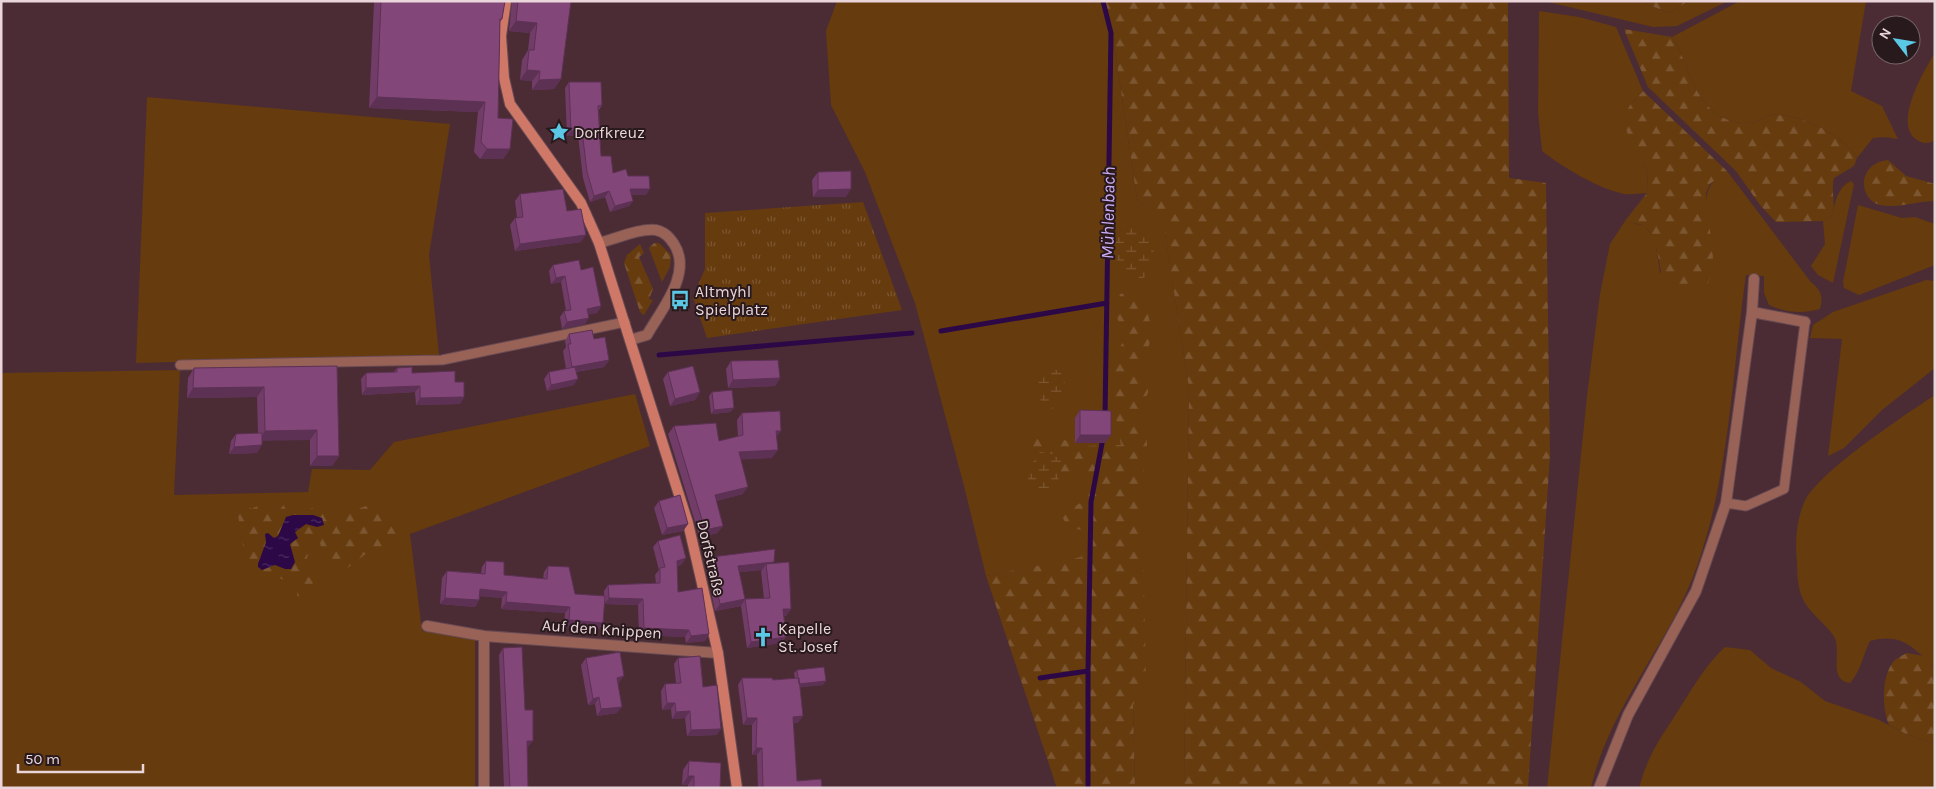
<svg xmlns="http://www.w3.org/2000/svg" width="1936" height="789" font-family="Karla,sans-serif">
<style>
.green{fill:#663b0e}
.forest{fill:url(#forest-firs)}
.wetland{fill:url(#wetland-marsh)}
.park{fill:url(#park-tufts)}
.water{fill:url(#water-ripples)}
.lines{fill:none;stroke-linecap:round;stroke-linejoin:round}
.stream{stroke:#2c0946;stroke-width:5}
.lane-casing{stroke:#684a52;stroke-width:11}
.street-casing{stroke:#684a52;stroke-width:12}
.secondary-casing{stroke:#684a52;stroke-width:12}
.lane{stroke:#996257;stroke-width:9}
.street{stroke:#996257;stroke-width:10}
.secondary{stroke:#cf7867;stroke-width:10}
.wall{fill:#713c67;fill-rule:evenodd}
.shaded-wall{fill:#5c3154}
.building{fill:#834678;stroke:#5c3154}
.labels{text-anchor:middle;dominant-baseline:central;stroke-width:4;stroke-linejoin:round;paint-order:stroke}
.poi-label{font-size:16px;fill:#ead5da;stroke:#28191d;text-anchor:start}
.street-label{font-size:16px;fill:#ead5da;stroke:#28191d}
.water-label{font-size:18px;font-style:italic;fill:#cfacf7;stroke:#28191d}
</style>
<defs>
<pattern id="forest-firs" width="22" height="20" patternUnits="userSpaceOnUse" patternTransform="scale(1.25)"><rect width="22" height="20" fill="#663b0e"/><path d="M5 1l3.5 6h-7zM16 11l3.5 6h-7z" fill="#7c5630"/></pattern>
<pattern id="wetland-marsh" width="20" height="14" patternUnits="userSpaceOnUse" patternTransform="scale(1.25)"><rect width="20" height="14" fill="#663b0e"/><path d="M1 5h8M5 5V1M11 12h8M15 12V8" fill="none" stroke="#7c5630"/></pattern>
<pattern id="park-tufts" width="24" height="20" patternUnits="userSpaceOnUse" patternTransform="scale(1.25)"><rect width="24" height="20" fill="#663b0e"/><path d="M3 7l-1-3M5 7V3M7 7l1-3M15 17l-1-3M17 17v-4M19 17l1-3" fill="none" stroke="#7c5630"/></pattern>
<pattern id="water-ripples" width="26" height="14" patternUnits="userSpaceOnUse" patternTransform="scale(1.25)"><rect width="26" height="14" fill="#2c0946"/><path d="M2 4q2-2 4 0t4 0M15 11q2-2 4 0t4 0" fill="none" stroke="#4b2c60"/></pattern>
</defs>
<rect width="100%" height="100%" fill="#4b2c34"/>
<path class="green" d="M837,1h254l22,36 24,162 27,27 25,162 -5,400h-49l-2,-83 -52,-147 -95,18 -22,-90 -49,-183 -50,-131 -34,-67 -5,-74z
M1544,1h95l30,12 20,-12h39l-51,25 -24,1z
M1740,1h126l-15,90 31,15 16,33 -13,-2 -12,1 -16,20c-14,-24 -58,-45 -85,-43 -5,0 -10,4 -14,6 -13,5 -29,1 -40,-6 -28,-21 -28,-50 -46,-78z
M1539,11l40,6 37,10 27,64 -13,14 13,59 5,7 -1,22c-7,0 -16,2 -23,1 -25,-5 -62,-27 -82,-43l-4,-39z
M1935,53v87c-6,4 -12,4 -18,0 -25,-15 7,-70 18,-87z
M147,97l303,27 -21,131 10,100 -303,8z
M1727,171l83,110c10,9 14,13 10,28 -18,5 -33,4 -51,-4l-5,-12v-17l-18,-1c-14,97 -16,198 -49,291 -27,78 -88,141 -106,222h-44l40,-392 13,-102 10,-50 15,-23 20,5 10,13 5,34 51,-29c-5,-28 -14,-58 16,-73z
M1851,181l3,3 -21,99 -15,-8 -7,-9 14,-22 -2,-23 10,-7c2,-13 5,-27 18,-33z
M1858,205l44,13 13,-1 20,7v41l-76,30 -15,-7 -1,-6z
M1926,280l9,1v87l-53,42 -38,38 -16,8 14,-117 -32,-1 3,-13 20,-13z
M180,370l-6,125 134,-3 4,-23 58,1 24,-28 241,-48 15,52 -240,88 12,97 53,7v150h-474v-415z
M1935,395v273c-21,-20 -34,-36 -65,-27 -7,14 -9,30 -20,42 -24,-4 -6,-33 -17,-48 -9,-13 -25,-23 -31,-38 -4,-9 -5,-23 -5,-34 -2,-19 -1,-42 7,-60 11,-29 102,-89 131,-108z
M1725,647l25,3 21,18 30,14 24,19 52,18 29,15 29,10v44h-296c10,-37 23,-51 42,-82 14,-22 25,-41 44,-59z"/>
<path class="forest" d="M1091,1h417l1,177 37,5 4,272 -22,333h-344l5,-400 -25,-161 -27,-28 -24,-162z
M1639,1h50l-20,12z
M1624,29l48,8c18,28 18,57 46,78 11,7 27,11 40,6 4,-2 9,-6 14,-6 27,-2 71,19 85,43l-3,8 -20,12c-3,12 1,23 -1,36l-10,7 -47,1 -16,-17 -24,-34 -88,-84z
M1643,91l84,80 -17,13 -4,9c-1,27 16,71 0,93l-27,6 -14,-6c-7,-16 -6,-51 -21,-60 -5,-3 -13,-3 -19,-5l22,-28 1,-22 -17,-25 -8,-28 7,-13z
M1888,160l18,16 29,8v17c-17,0 -39,8 -55,4 -22,-6 -23,-42 8,-45z
M654,243h5l12,12 -1,12 -8,15 -13,-34z
M640,244l4,9 -5,4 14,32 -4,10 4,1 -9,15 -4,-3 -16,-49 3,-8z
M1130,292c29,20 24,55 7,81l11,13v7l-10,19 8,16 1,17 -5,40 4,199 -13,21 2,83h-78l-71,-212 95,-19 3,-26 -17,-5 -4,-8c11,-16 25,-12 29,-36l-5,-5 -8,-2 -10,7 -9,10 -6,-2 -7,-37c-11,-3 -28,-3 -32,-16l27,-3 6,6 11,-2 23,8 39,-1c-6,-29 -19,-90 9,-109 -14,-17 -18,-20 -10,-42z
M286,502h8l13,8c24,-10 19,0 39,3l20,-7 31,21 5,8 -5,9 -25,5 -23,18 -12,5 -13,-13 -4,-16 -16,-3 -3,4 7,11 -3,10 3,3 -1,8 6,4v4l-8,6 2,8 -5,9h-4l-2,-29 -10,3 -11,-5 -17,3 -11,-9 -9,-55v-6l8,-4 6,4c10,-7 18,-6 26,3z
M1907,653l17,3 11,13v75l-29,-10 -17,-9c-7,-17 -8,-49 5,-64 3,-3 9,-6 13,-8z"/>
<path class="wetland" d="M1126,224c33,9 33,26 19,53l-9,4c-22,-18 -23,-25 -20,-52z
M1051,367l12,7 3,15 -14,20c-18,-8 -15,-20 -13,-37z
M1040,452l13,2 9,8c-1,17 -7,26 -20,37 -20,-19 -17,-27 -2,-47z"/>
<path class="park" d="M863,202l39,108 -195,28 -14,-41 12,-28v-56z"/>
<path class="water" d="M293,515h20l9,3 2,7 -7,2 -11,-3 -11,8 3,6 -8,6 5,18 -4,7h-6l-10,-4 -13,5 -4,-3v-3l8,-22 -1,-8 3,-1 6,5 4,-2 8,-19z"/>
<g class="lines">
<path class="stream" d="M1103,1l8,32 -6,384
M941,331l166,-28
M659,355l253,-22
M1088,671v117
M1040,678l48,-7 3,-169 12,-64"/>
<defs>
<path id="lane" d="M180,365l262,-5 183,-38
M1726,503l20,3 38,-17 21,-167"/>
<path id="street" d="M599,243c17,-4 40,-15 57,-13 9,2 13,7 18,14 19,29 -13,66 -27,91l-17,5
M1752,312l53,10
M427,626l57,10
M484,788v-152l234,17
M1599,788l29,-73 68,-124 30,-88 26,-191 2,-33"/>
<path id="secondary" d="M506,1l-5,35 3,42 6,26 71,99 18,40 89,280 30,130 19,135"/>
</defs>
<use href="#lane" class="lane-casing"/>
<use href="#street" class="street-casing"/>
<use href="#secondary" class="secondary-casing"/>
<use href="#lane" class="lane"/>
<use href="#street" class="street"/>
<use href="#secondary" class="secondary"/>
</g>
<path class="wall" d="M375,1h130l-3,18 -2,3 -2,96 12,31 -7,10h-23l-6,-7 4,-40 -109,-4 5,-105z
M512,1h59l-10,78 -7,10 -22,1v-9l-12,-1 2,-20 6,-10 2,-17 -21,-2z
M1880,28l1,1v21l-10,-5z
M569,82l33,23 -3,5 2,46 12,17 15,3 18,19h-15l2,6 -4,5 -19,6 -5,-15 -15,5 -7,-24 -5,-42h-11l-2,-48z
M818,172l28,25h-33l-1,-17z
M520,194l47,17 14,31 -66,9 -5,-26 5,-7h2l-2,-17z
M553,265l28,5 20,36 -4,7 -9,1 -3,10 -23,5 -2,-12 4,-6h2l-5,-29 -10,2 -2,-13z
M569,334l25,5 15,21 -5,7 -28,5 -2,13 -27,6 -3,-12 5,-7 17,-3 -3,-18 3,-4 -1,-6z
M731,361l49,17 -5,8 -47,2 -2,-19z
M337,366l2,90 -7,10h-22v-26h-48l-5,13 -28,1 2,-13 5,-7 22,-1 -1,-36 -70,1 1,-20 6,-10z
M397,368l15,5 43,9 9,15 -4,7 -44,1 -1,-13 -53,3 -1,-16 5,-6 28,-1z
M668,372l32,20 -5,8 -25,6 -7,-27z
M712,392l19,20 -20,2 -2,-18z
M1080,410l25,33h-30v-25z
M742,413l34,24 -4,21 -31,1 2,35 -27,7 7,25 -6,7 -17,5 -32,-104 6,-8 45,15 19,-4 -1,-17z
M659,501l29,23 -5,7 -21,4 -8,-27z
M658,541l28,17 -5,7 -4,1 1,26 31,42 -4,7 -19,2 -1,-6 -46,-2 -1,-30 -34,-1 -1,19 -4,6 -35,-2 1,-14 -64,-4 1,-11 -22,-2 -1,4 -4,7 -35,-3 2,-26 5,-7 34,2 1,-6 4,-6 18,14 39,4 1,-7 4,-6 27,28 29,2v-5l4,-6 48,-2 -1,-8 4,-5 -6,-23z
M712,557l62,6 17,46 -5,7h-2l2,21 -5,6 -34,5 -6,-42 -26,5 -4,-19 3,-4 -7,-24zM762,570l-1,1 3,28h-19l-6,-27z
M503,648l22,62 3,37 -1,1 1,40h-24l-5,-133z
M586,658l33,25 -1,1 -1,29 -20,3 -2,-12 -7,1 -7,-40z
M678,658l25,29 14,48 -30,1 -2,-18 -13,1 -1,-10 -9,1 -1,-19 4,-7 11,-1 -2,-19z
M797,670l26,15 -23,2 -2,36h-5l4,58 25,7h-64l-1,-33h-5v-30h-9l-5,-40 4,-7 31,2 22,-2 -1,-5z
M689,761l31,27h-32v-3h-6l1,-15z"/>
<path class="shaded-wall" d="M516,21l21,2 -7,10 -21,-2z
M527,70l13,1 -8,10 -12,-1z
M561,79l-7,10 -22,1 7,-10z
M377,97l108,5 -7,10 -109,-4z
M582,130l-4,6h-11l4,-5z
M487,149h23l-7,10h-23z
M630,189h20l-4,6h-20z
M851,189l-5,8h-33l5,-7z
M609,191l-4,6 -15,5 4,-6z
M633,201l-4,5 -19,6 5,-6z
M586,235l-5,7 -66,9 5,-7z
M565,276l-4,6 -10,2 5,-6z
M601,306l-4,7 -14,3 4,-7z
M589,318l-4,6 -23,5 5,-7z
M609,360l-5,7 -37,6 5,-6z
M780,378l-5,8 -47,2 5,-8z
M578,379l-4,6 -27,6 4,-6z
M420,386l-5,6 -53,3 4,-7z
M264,387l-7,10 -70,1 6,-10z
M700,392l-5,8 -25,6 5,-7z
M464,397l-4,7 -44,1 4,-7z
M734,408l-3,4 -20,2 3,-4z
M317,430l-7,10 -52,1 7,-10z
M776,431h5l-6,8z
M1080,435h31l-6,8h-30z
M262,445l-5,8 -28,1 5,-7z
M778,450l-6,8 -38,2 5,-8z
M317,456h22l-7,10h-22z
M748,487l-5,7 -34,9 6,-8z
M688,524l-5,7 -21,4 5,-7z
M723,526l-6,7 -17,5 5,-8z
M686,558l-5,7 -9,2 5,-6z
M774,562l-5,7 -3,-5 -4,6 -29,3 5,-7z
M480,589l27,3 -5,6 -26,-2z
M445,598l34,2 -4,7 -35,-3z
M609,598l34,1 -5,6 -34,-1z
M745,599l-4,7 -26,5 5,-7z
M506,602l64,5 -5,6 -64,-4z
M783,609h8l-5,7h-8z
M569,620l34,3 -4,6 -35,-2z
M644,628l45,2 -4,7 -46,-2z
M709,634l-4,7 -19,2 5,-7z
M786,637l-5,6 -34,5 4,-6z
M624,676l-5,7 -7,1 5,-6z
M826,681l-3,4 -27,3 2,-4z
M599,697l-4,7 -7,1 5,-6z
M667,703h8l-4,6 -9,1z
M622,707l-5,6 -20,3 4,-7z
M690,711l-5,7 -13,1 4,-7z
M803,716l-5,7 -10,1 5,-7z
M747,718h10l-5,7h-9z
M721,729l-4,6 -30,1 4,-6z
M527,741h6l-5,6 -6,1z
M756,748h6l-5,7h-5z
M688,776h6l-6,9h-6z"/>
<path class="building" d="M381,1h124l-3,18h-2l-2,99 15,1 -3,30h-23l-6,-7 4,-40 -108,-5z
M518,1h53l-10,78 -22,1 1,-9 -13,-1 2,-20h5l3,-27 -21,-2z
M1894,20l9,5h-11z
M1880,28l1,1v16l-8,-4z
M569,82h32l1,23 -4,1 3,50h10l2,17 13,-4 2,7h21l1,13h-20l3,12 -18,5 -6,-15 -15,5 -7,-24 -5,-42 -11,1z
M851,171v18l-33,1v-18z
M563,189l4,22 14,-2 5,26 -66,9 -5,-26 8,-1 -3,-23z
M579,260l2,10 12,-3 8,39 -14,3 2,9 -22,4 -3,-11 7,-1 -6,-34 -9,2 -3,-13z
M592,330l2,9 11,-2 4,23 -37,7 -4,-23h3l-2,-10z
M778,360l2,18 -47,2 -2,-19z
M337,366l2,90h-22v-26l-52,1 -1,-44 -71,1 1,-20z
M693,366l7,26 -25,7 -7,-27z
M412,367v6l43,-2v11h9v15l-44,1v-12l-54,2v-15l31,-1v-4z
M575,367l3,12 -27,6 -2,-13z
M732,390l2,18 -20,2 -2,-18z
M1080,410l31,1v24h-31z
M780,411l1,20h-5l2,19 -39,2 9,35 -33,8 8,31 -18,4 -31,-104 42,-3 3,18 24,-6 -1,-22z
M262,433v12l-28,2 2,-13z
M680,495l8,29 -21,4 -8,-27z
M680,535l6,23 -9,3 1,31 24,-4 7,46 -18,2 -2,-6 -45,-2 -1,-29 -34,-1 -1,-13 52,-2v-15l5,-1 -7,-26z
M775,549l-1,13 -36,4 7,33 -25,5 -4,-19 3,-1 -7,-27z
M486,561l18,1v13l43,4 1,-13 21,1 6,27 30,2 -2,27 -34,-3 1,-13 -64,-5 1,-10 -27,-3 -1,11 -34,-2 2,-27 38,3z
M789,562l2,47h-8l3,28 -35,5 -6,-43 25,-1 -4,-34z
M522,647l3,63h8v31h-6l1,47h-18l-7,-140z
M620,652l4,24 -7,2 5,29 -21,2 -2,-12 -6,2 -7,-41z
M700,656l3,31 14,-2 4,44 -30,1 -1,-19 -14,1 -1,-9h-8l-2,-19 16,-1 -3,-25z
M824,667l2,14 -27,3 -2,-14z
M742,678h30l1,2 26,-2 4,38 -10,1 4,64 24,-2 1,9h-59l-1,-40h-6l1,-30h-10z
M689,761l32,2 -1,25h-26v-12h-6z"/>
<defs>
<symbol id="sight-bare" viewBox="-9 -9 18 18"><path d="M0-6L1.8-2.2L6-1.7L2.9 1.2L3.7 5.4L0 3.3L-3.7 5.4L-2.9 1.2L-6-1.7L-1.8-2.2Z" fill="#5bc8e6" stroke="#28191d" stroke-width="2.5" paint-order="stroke"/></symbol>
<symbol id="bus-bare" viewBox="-9 -9 18 18"><path d="M-5-6H5V4H4V6H2V4H-2V6H-4V4H-5ZM-3.5-4V0h7V-4ZM-3.5 1.2v1.5H-2V1.2ZM2 1.2v1.5H3.5V1.2Z" fill="#5bc8e6" stroke="#28191d" stroke-width="2.5" paint-order="stroke"/></symbol>
<symbol id="church-bare" viewBox="-9 -9 18 18"><path d="M-1.2-6h2.4v3.5h3.3v2.4h-3.3V6h-2.4V-.1h-3.3v-2.4h3.3Z" fill="#5bc8e6" stroke="#28191d" stroke-width="2.5" paint-order="stroke"/></symbol>
</defs>
<g fill-rule="evenodd">
<use href="#sight-bare" x="545" y="118" width="28" height="28"/>
<use href="#bus-bare" x="666" y="286" width="28" height="28"/>
<use href="#church-bare" x="749" y="623" width="28" height="28"/>
</g>
<g class="labels">
<g class="poi-label">
<text x="574" y="132">Dorfkreuz</text>
<text x="695" y="291">Altmyhl<tspan x="695" dy="18">Spielplatz</tspan></text>
<text x="778" y="628">Kapelle<tspan x="778" dy="18">St. Josef</tspan></text>
</g>
<g class="street-label">
<text transform="translate(711 558) rotate(77)">Dorfstraße</text>
<text transform="translate(602 629) rotate(4)">Auf den Knippen</text>
</g>
<g class="water-label">
<text transform="translate(1108 213) rotate(-89)">Mühlenbach</text>
</g>
</g>
<rect width="1936" height="789" fill="none" stroke="#ead5da" stroke-width="5"/>
<g transform="translate(1896 40) rotate(301)"><circle r="24" fill="#28191d" stroke="#766469"/>
<path d="M0-4L9 19L0 12L-9 19Z" fill="#5bc8e6"/>
<text y="-8" font-size="14" font-weight="bold" text-anchor="middle" fill="#ead5da">N</text>
</g>
<path d="M18 764v8h125v-8" fill="none" stroke="#ead5da" stroke-width="2.5"/>
<text x="25" y="764" font-size="15" fill="#ead5da" stroke="#28191d" stroke-width="4" paint-order="stroke">50 m</text>
</svg>
